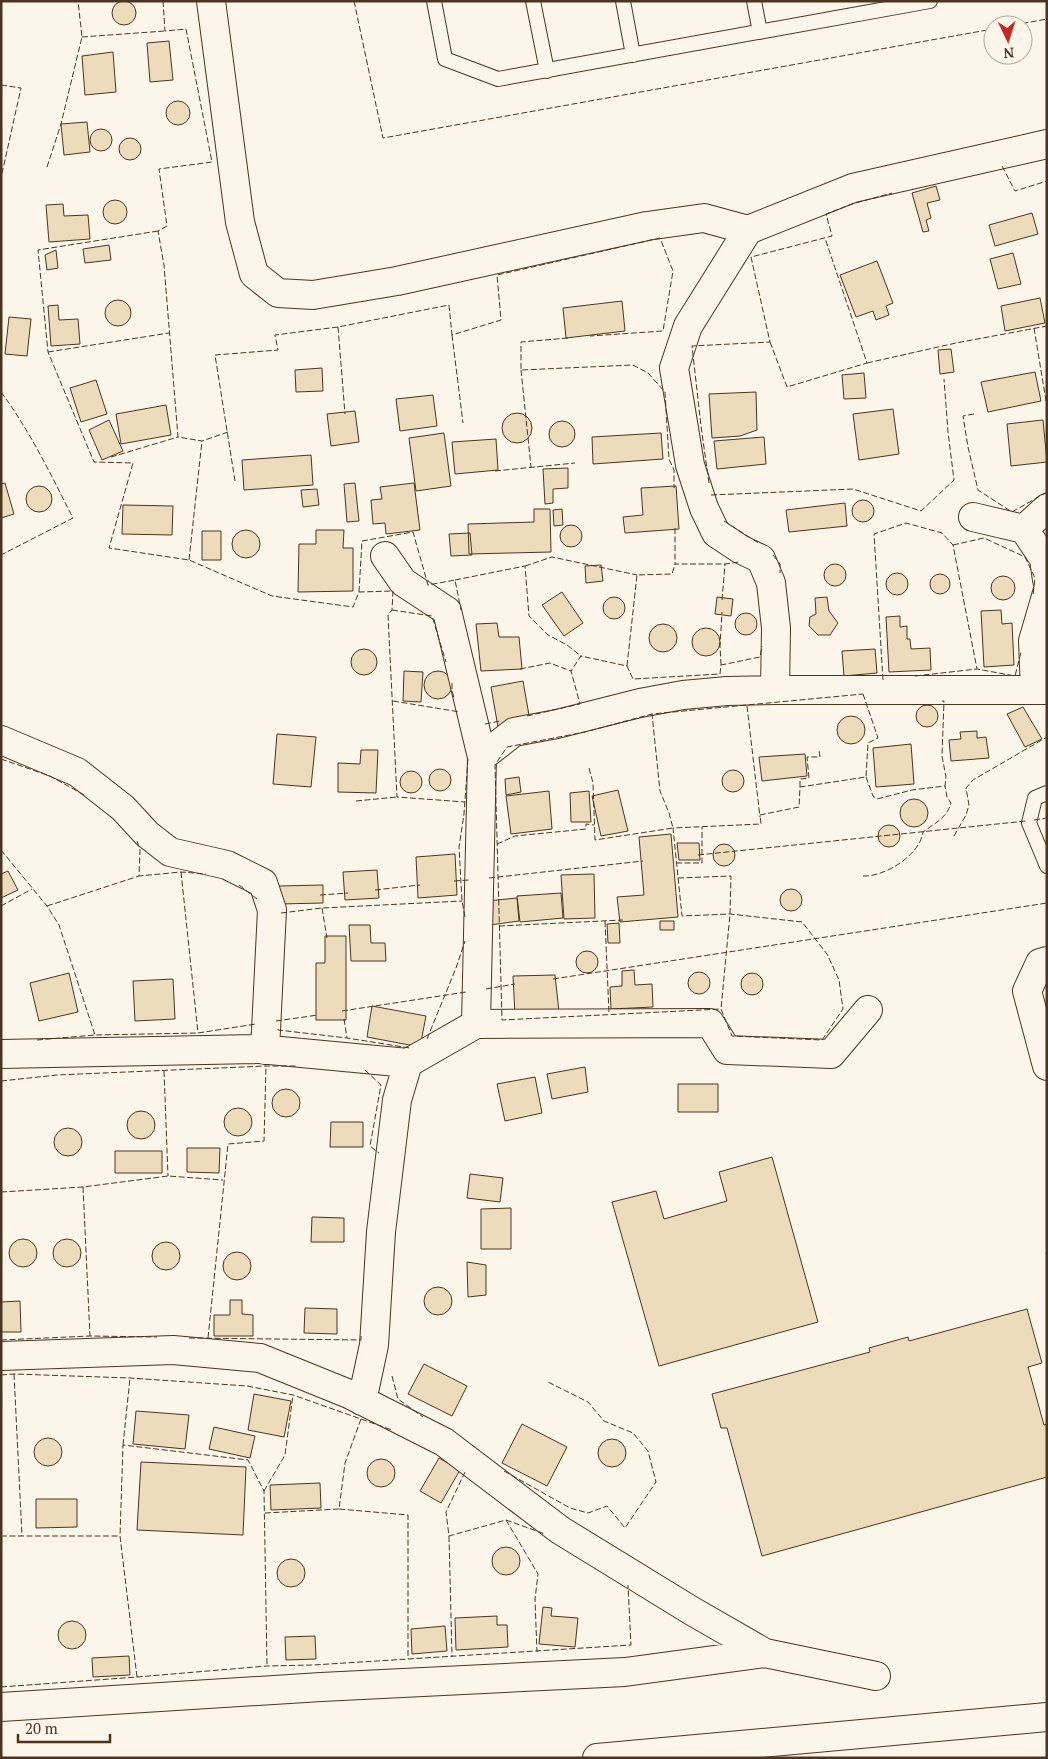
<svg xmlns="http://www.w3.org/2000/svg" width="1048" height="1759" font-family="'PT Serif',serif">
<style>
.building{fill:#ecdcbc;stroke:#4a3520}
.lines{fill:none;stroke-linecap:round;stroke-linejoin:round}
.lane-casing{stroke:#4a3520;stroke-width:16}
.street-casing{stroke:#4a3520;stroke-width:30}
.secondary-casing{stroke:#4a3520;stroke-width:30}
.lane{stroke:#fbf6e9;stroke-width:14}
.street{stroke:#fbf6e9;stroke-width:28}
.secondary{stroke:#fbf6e9;stroke-width:28}
.fence{stroke:#4a3520;stroke-width:1;stroke-dasharray:6 2.5;stroke-linecap:butt}
</style>
<rect width="100%" height="100%" fill="#fbf6e9"/>
<path class="building" d="M112 13a12 12 0 1 1 24 0a12 12 0 1 1-24 0Z
M169,41l4,39 -23,2 -3,-39z
M113,52l3,40 -31,3 -3,-39z
M166 113a12 12 0 1 1 24 0a12 12 0 1 1-24 0Z
M87,122l3,30 -26,3 -3,-31z
M90 140a11 11 0 1 1 22 0a11 11 0 1 1-22 0Z
M119 149a11 11 0 1 1 22 0a11 11 0 1 1-22 0Z
M936,186l4,14 -13,3 4,15 -5,2 3,11 -6,1 -11,-39z
M103 212a12 12 0 1 1 24 0a12 12 0 1 1-24 0Z
M63,204l1,12 24,-1 2,24 -41,3 -3,-37z
M1032,213l6,21 -43,12 -6,-21z
M109,245l2,15 -26,3 -2,-14z
M56,250l2,18 -11,2 -2,-15z
M1013,253l8,31 -23,5 -8,-30z
M877,261l16,42 -7,3 3,9 -13,5 -3,-9 -17,6 -16,-42z
M1040,298l5,25 -40,8 -4,-25z
M105 313a13 13 0 1 1 26 0a13 13 0 1 1-26 0Z
M622,301l3,30 -59,7 -3,-30z
M58,305l1,15 19,-1 2,25 -29,2 -3,-40z
M9,317l22,2 -4,37 -22,-2z
M951,349l3,23 -14,2 -2,-24z
M322,368l1,23 -27,1 -1,-22z
M1035,372l6,29 -53,11 -7,-30z
M864,373l2,25 -22,1 -2,-24z
M96,380l11,34 -26,8 -11,-34z
M756,392l1,38 -17,6 -28,2 -3,-44z
M433,395l4,31 -37,5 -4,-32z
M166,405l5,30 -50,9 -5,-30z
M893,409l6,45 -40,6 -6,-46z
M355,411l4,31 -28,4 -4,-32z
M502 428a15 15 0 1 1 30 0a15 15 0 1 1-30 0Z
M109,420l14,31 -21,9 -13,-30z
M1043,420l4,42 -36,4 -4,-42z
M549 434a13 13 0 1 1 26 0a13 13 0 1 1-26 0Z
M444,433l7,53 -35,5 -7,-53z
M661,433l2,26 -70,5 -1,-27z
M764,437l2,27 -49,5 -3,-28z
M496,439l2,31 -43,4 -3,-32z
M311,455l2,30 -69,5 -2,-30z
M568,468v20l-15,1v14l-8,1 -2,-35z
M5,483l9,31 -13,4v-34z
M355,483l4,38 -12,1 -3,-38z
M414,483l6,47 -34,4 -1,-11 -12,1 -2,-24 11,-1 -2,-12z
M676,486l3,43 -54,4 -2,-16 20,-2 -2,-27z
M26 499a13 13 0 1 1 26 0a13 13 0 1 1-26 0Z
M317,489l2,16 -16,2 -2,-17z
M852 511a11 11 0 1 1 22 0a11 11 0 1 1-22 0Z
M845,503l2,23 -58,6 -3,-22z
M123,505l50,1 -1,29 -50,-1z
M534,509h16l1,43 -82,2 -1,-30 66,-2z
M562,509l1,16 -9,1 -1,-16z
M560 536a11 11 0 1 1 22 0a11 11 0 1 1-22 0Z
M232 544a14 14 0 1 1 28 0a14 14 0 1 1-28 0Z
M316,530h28l-1,18h10v43l-55,1 1,-48h17z
M202,531h19v29h-19z
M470,533l2,22 -21,1 -2,-22z
M824 575a11 11 0 1 1 22 0a11 11 0 1 1-22 0Z
M601,565l2,16 -17,2 -1,-17z
M886 584a11 11 0 1 1 22 0a11 11 0 1 1-22 0Z
M930 584a10 10 0 1 1 20 0a10 10 0 1 1-20 0Z
M991 588a12 12 0 1 1 24 0a12 12 0 1 1-24 0Z
M562,592l21,31 -19,13 -22,-31z
M717,597l16,2 -2,17 -16,-2z
M827,597l2,14 9,12 -8,12h-12l-9,-9 1,-9 6,-3 -1,-16z
M603 608a11 11 0 1 1 22 0a11 11 0 1 1-22 0Z
M1001,610l1,14 10,-1 2,42 -30,2 -3,-56z
M735 624a11 11 0 1 1 22 0a11 11 0 1 1-22 0Z
M900,616v11l7,-1v13h3l1,10 19,-1 1,22 -42,2 -3,-55z
M497,623l2,14h20l3,32 -41,2 -5,-47z
M649 638a14 14 0 1 1 28 0a14 14 0 1 1-28 0Z
M692 642a14 14 0 1 1 28 0a14 14 0 1 1-28 0Z
M875,649l2,24 -33,3 -2,-25z
M351 662a13 13 0 1 1 26 0a13 13 0 1 1-26 0Z
M404,671l19,1 -2,30 -18,-1z
M424 685a14 14 0 1 1 28 0a14 14 0 1 1-28 0Z
M523,681l7,40 -32,6 -7,-40z
M916 716a11 11 0 1 1 22 0a11 11 0 1 1-22 0Z
M1023,707l19,32 -17,8 -18,-33z
M837 730a14 14 0 1 1 28 0a14 14 0 1 1-28 0Z
M977,731v7l9,-1 3,21 -38,3 -2,-21 12,-1 -1,-7z
M277,734l39,3 -5,50 -38,-3z
M911,744l3,40 -38,3 -3,-39z
M361,750h17l-2,43 -38,-1v-29l22,1z
M805,754l2,22 -45,5 -3,-24z
M429 780a11 11 0 1 1 22 0a11 11 0 1 1-22 0Z
M722 781a11 11 0 1 1 22 0a11 11 0 1 1-22 0Z
M400 782a11 11 0 1 1 22 0a11 11 0 1 1-22 0Z
M519,777l2,15 -15,3 -1,-16z
M618,790l10,41 -27,5 -9,-40z
M549,791l3,38 -41,5 -5,-38z
M589,791l2,31h-20l-1,-29z
M900 813a14 14 0 1 1 28 0a14 14 0 1 1-28 0Z
M878 836a11 11 0 1 1 22 0a11 11 0 1 1-22 0Z
M671,834l7,83 -58,5 -3,-25 27,-2 -5,-58z
M677,843h22l1,17h-21z
M713 855a11 11 0 1 1 22 0a11 11 0 1 1-22 0Z
M455,854l2,41 -39,3 -2,-41z
M377,870l2,28 -34,2 -2,-28z
M8,871l10,19 -17,8v-24z
M594,874l1,44 -31,1 -3,-44z
M323,885v18l-44,1v-18z
M780 900a11 11 0 1 1 22 0a11 11 0 1 1-22 0Z
M561,893l2,25 -43,4 -3,-26z
M517,898l2,23 -29,4 -3,-24z
M660,921h14v9h-14z
M619,923l1,20h-12l-1,-19z
M349,925h21l1,18h14l1,18h-35z
M325,936h21v84h-30v-57h9z
M576 962a11 11 0 1 1 22 0a11 11 0 1 1-22 0Z
M634,970l1,15 17,-1 1,23 -42,2 -1,-22 12,-1v-15z
M688 983a11 11 0 1 1 22 0a11 11 0 1 1-22 0Z
M741 984a11 11 0 1 1 22 0a11 11 0 1 1-22 0Z
M69,973l9,39 -39,9 -9,-38z
M555,975l4,37 -44,3 -2,-39z
M173,979l2,40 -40,2 -2,-40z
M372,1006l54,10 -6,31 -53,-10z
M585,1067l3,25 -36,7 -5,-25z
M535,1077l7,36 -37,8 -8,-37z
M678,1084h40v28h-40z
M272 1103a14 14 0 1 1 28 0a14 14 0 1 1-28 0Z
M224 1122a14 14 0 1 1 28 0a14 14 0 1 1-28 0Z
M127 1125a14 14 0 1 1 28 0a14 14 0 1 1-28 0Z
M331,1122h32v25h-33z
M54 1142a14 14 0 1 1 28 0a14 14 0 1 1-28 0Z
M187,1148h33l-1,25 -32,-1z
M115,1151h47v22h-47z
M772,1157l46,165 -159,44 -47,-164 44,-11 8,28 63,-18 -8,-29z
M470,1174l33,4 -3,24 -33,-4z
M511,1208v41h-30v-40z
M312,1217l32,1v24h-33z
M53 1253a14 14 0 1 1 28 0a14 14 0 1 1-28 0Z
M9 1253a14 14 0 1 1 28 0a14 14 0 1 1-28 0Z
M152 1256a14 14 0 1 1 28 0a14 14 0 1 1-28 0Z
M223 1266a14 14 0 1 1 28 0a14 14 0 1 1-28 0Z
M467,1262l19,3v30l-18,2z
M424 1301a14 14 0 1 1 28 0a14 14 0 1 1-28 0Z
M230,1300h12v14l11,1v21h-39v-21h16z
M20,1301l1,31h-20v-30z
M305,1308l32,1v25l-33,-1z
M1027,1309l15,54 -14,4 16,58 3,-1v53l-285,79 -35,-128h-6l-9,-34 158,-42 -1,-4 39,-11 1,4z
M424,1364l43,22 -15,30 -44,-22z
M254,1394l37,7 -7,36 -36,-7z
M136,1411l53,4 -4,34 -52,-5z
M522,1424l45,23 -20,39 -45,-23z
M214,1427l41,9 -5,22 -41,-9z
M34 1452a14 14 0 1 1 28 0a14 14 0 1 1-28 0Z
M598 1453a14 14 0 1 1 28 0a14 14 0 1 1-28 0Z
M439,1458l21,12 -19,33 -21,-12z
M367 1473a14 14 0 1 1 28 0a14 14 0 1 1-28 0Z
M141,1462l105,5 -3,68 -106,-5z
M320,1483l1,25 -50,2 -1,-25z
M36,1499h41v28l-41,1z
M492 1561a14 14 0 1 1 28 0a14 14 0 1 1-28 0Z
M277 1573a14 14 0 1 1 28 0a14 14 0 1 1-28 0Z
M543,1607l9,1 -1,8 27,2 -3,29 -36,-3z
M497,1616v9h10l1,22 -52,3 -1,-32z
M58 1635a14 14 0 1 1 28 0a14 14 0 1 1-28 0Z
M445,1626l2,25 -35,3 -1,-25z
M315,1636l1,23 -30,1 -1,-23z
M129,1656l1,19 -37,2 -1,-19z"/>
<g class="lines">
<defs>
<path id="lane" d="M434,1l11,58 53,20 432,-78
M533,1l14,70
M623,1l10,54
M754,1l6,31
M1047,793l-12,5 -6,25 18,43"/>
<path id="street" d="M211,1l29,221 14,52 24,19 35,2 84,-14 250,-55 57,-8 44,12
M973,517l51,12 20,30 3,21
M1024,529l23,-21
M775,690l1,-62 -5,-45 -10,-24 -21,-10 -24,-16 -12,-25 -14,-43 -16,-97 14,-42 60,-96 105,-42 194,-44
M1035,690l-2,-49 14,-48
M1,740l76,32 46,36 24,26 23,18 57,13 36,18 9,27 -7,140
M482,757l32,-25 43,-8 83,-21 43,-8 44,-4 48,-1h272
M1047,961l-7,2 -13,28 20,75
M476,1024l234,-1 17,27 104,4 37,-44
M1,1054l258,-5 149,14
M1,1356l172,-6 87,8 89,36 95,48 116,88 132,81 73,42 111,23
M362,1401l12,-56 7,-113 16,-132 11,-37 68,-39 6,-267 -35,-146 -44,-29 -18,-26
M1,1707l320,-20 304,-15 140,-19"/>
<path id="secondary" d="M597,1758l450,-41"/>
</defs>
<use href="#lane" class="lane-casing"/>
<use href="#street" class="street-casing"/>
<use href="#secondary" class="secondary-casing"/>
<use href="#lane" class="lane"/>
<use href="#street" class="street"/>
<use href="#secondary" class="secondary"/>
<path class="fence" d="M163,1l2,30 21,-2 26,133 -53,7 8,57 -9,5 6,34 14,172 24,4 26,-9
M354,1l29,137 610,-109
M1014,25l33,-6
M82,37l83,-6
M1,85l20,3 -20,90
M1002,166l13,25 32,-10
M47,167l14,-43 21,-87 -4,-36
M158,231l-120,19 10,102 46,110 39,1 -24,85 80,12 83,36 81,11 6,-15 34,-1 -1,19 -4,5 9,182 68,5
M338,327l7,87
M1034,328l13,79
M452,335l11,88
M568,338l-47,4v28l112,-5 15,8 17,19 4,67 5,11v18
M770,342l17,45 80,-24 -42,-125
M48,352l121,-19
M867,363l89,-20 91,-17
M521,370l10,97
M1,392c29,39 50,83 72,126l-72,37
M974,414l-11,2 5,31 10,43 34,22 35,-20
M111,457l67,-20
M495,471l80,-8
M235,481l-20,-126 63,-5 -3,-15 63,-8 111,-22 3,30 49,-15 -4,-45 163,-37 13,33 -10,60 -73,5
M709,483l-8,-57 -9,-80 78,-4 -19,-85 81,-21 -6,-22 26,-10 40,-11
M711,495l142,-6 68,22 33,-31 -6,-48 -4,-53
M724,521l36,23
M675,528v36h50l14,-2
M953,545l31,-7 41,19 10,21 -2,18
M773,555l7,9v9
M189,560l13,-119
M525,566l27,-9 85,18
M455,580l70,-14 4,50 19,19 19,10 14,11v1
M359,592l3,-51 51,-9 15,53 27,-5 6,30
M722,600l3,-36
M392,610l40,6 14,46
M721,665l-1,-19 2,-34
M627,666l10,-91 35,-1 3,-10
M520,669l30,-6 21,8 1,-1
M915,676l62,-7 38,7 6,-24
M883,680l-9,-146 32,-11 36,10 11,12 24,124
M452,683v7l2,8
M863,694l15,44 -10,5 -2,34 -66,10 -1,20 -39,8 1,9 -88,4 9,88 48,-2 72,8 25,32 12,26 4,29 -21,31 -90,-4 -11,-27 -219,11 -7,-255 12,-18 78,-15 67,-18z
M393,701l67,11
M747,706l13,111
M527,716l53,-12 -9,-33 10,-15 46,10 6,13 87,-5 1,-9 39,-8 2,-11
M485,724l15,-3
M1,759l49,17 36,20
M589,768l4,15 2,57 78,-12 -4,-15 -9,-22 -8,-77
M866,777l7,19 4,3 35,-9 33,-4 1,-9 -4,-21 2,-55h-2
M800,787v-8l9,-1 -2,-21h13l-1,-7
M356,801l41,-4
M1034,820l13,-2
M954,836l12,-21 3,-10 -3,-17 7,-8 74,-43
M137,841l3,9 -1,26 42,-4 25,2
M497,844l18,-8 71,-7v-5l8,1
M1,850l46,56 12,19 36,110
M698,855l328,-34
M676,863h26v-36
M181,872l17,161
M863,876c22,1 57,-21 60,-44 12,-9 24,-14 28,-29l-4,-6 -2,-11
M489,878l154,-17
M678,878l53,-2 -1,38 -9,95
M454,881l15,-1
M239,885l18,14
M375,890l45,-5
M320,895l28,-2
M1,906l31,-17
M47,906l92,-30
M322,908l5,30
M281,913l41,-5 140,-7
M465,917l-3,-16 -3,-54 5,-33 4,-56
M605,921l4,92
M499,926l124,-6
M553,979l494,-76
M486,989l29,-5
M342,1011l124,-19
M344,1019l3,19
M276,1021l42,-6
M278,1029v1l69,8 63,10
M427,1039l29,-71 9,-27
M37,1040l58,-5 103,-2 58,-9
M365,1070l16,15 -11,61 9,7
M164,1071l4,105
M1,1081l56,-6 209,-9h32
M83,1187l7,149
M1,1192l82,-5 85,-11 55,4
M1046,1253l1,3
M189,1338l172,2v-6
M208,1338l20,-194 36,-3 2,-75
M1,1340l89,-4 67,1
M14,1374l8,162
M1,1375l13,-1 116,4 117,8 46,9 99,35
M392,1376l6,23 25,18
M361,1419l-16,44 -6,46 69,6v144
M123,1445l7,-67
M504,1471l66,37 18,5 19,-7 18,22 31,-46 -8,-31 -15,-18 -29,-12 -16,-19 -40,-20
M465,1472l-19,40 3,24 57,-16 39,14
M264,1491l21,-36 8,-60
M265,1513l74,-4
M506,1520l32,54 -3,25 2,53
M1,1536h119
M449,1536l3,121
M137,1677l-17,-141 3,-91 125,15 16,31 3,175
M1,1687l136,-10 130,-11 46,-1 318,-20 -3,-60"/>
</g>
<rect width="1048" height="1759" fill="none" stroke="#4a3520" stroke-width="5"/>
<g transform="translate(1008 40) rotate(176)"><circle r="24" fill="#fbf6e9" stroke="#b4a999"/>
<path d="M0-4L9 19L0 12L-9 19Z" fill="#c62828"/>
<text y="-8" font-size="14" font-weight="bold" text-anchor="middle" fill="#4a3520">N</text>
</g>
<path d="M18 1734v8h92v-8" fill="none" stroke="#4a3520" stroke-width="2.5"/>
<text x="25" y="1734" font-size="15" fill="#4a3520" stroke="#fbf6e9" stroke-width="4" paint-order="stroke">20 m</text>
</svg>
